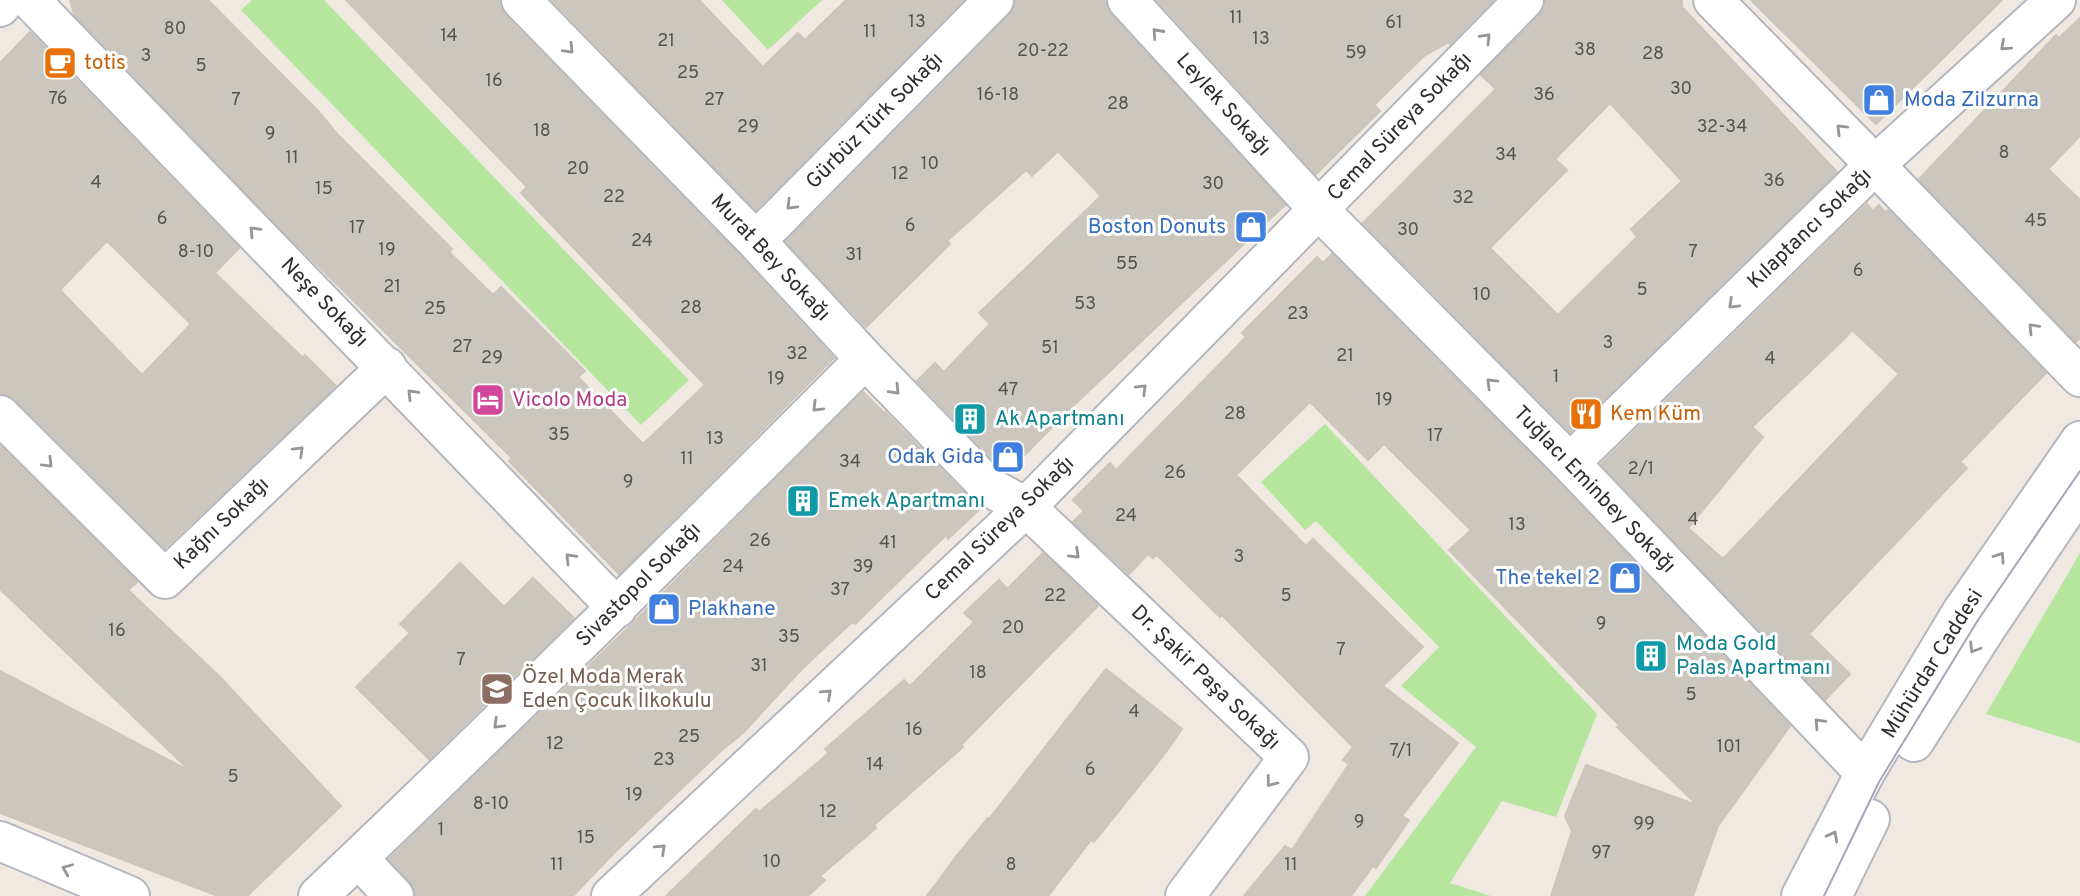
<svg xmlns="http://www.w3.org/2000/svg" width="2080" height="896" font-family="Overpass,sans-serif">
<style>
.green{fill:#b6e59e}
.building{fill:#cbc7bf;stroke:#cbc5ba;stroke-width:2;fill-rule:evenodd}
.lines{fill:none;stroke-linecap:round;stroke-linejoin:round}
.minor-casing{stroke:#b4b7c1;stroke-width:42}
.tertiary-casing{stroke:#b4b7c1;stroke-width:42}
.minor{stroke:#fff;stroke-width:38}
.tertiary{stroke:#fff;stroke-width:38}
.tram{stroke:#a3a6b8;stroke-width:2}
.oneway{stroke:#969696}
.labels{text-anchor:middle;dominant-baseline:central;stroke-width:6;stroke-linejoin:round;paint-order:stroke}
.number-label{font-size:18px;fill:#555452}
.food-label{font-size:21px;fill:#c56008;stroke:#fff;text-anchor:start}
.shop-label{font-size:21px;fill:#366cbe;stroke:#fff;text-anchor:end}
.street-label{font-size:21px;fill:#2e2e2e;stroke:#fff}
.hotel-label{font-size:21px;fill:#b23c85;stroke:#fff;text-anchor:start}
.culture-label{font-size:21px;fill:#0d838f;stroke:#fff;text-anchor:start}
.education-label{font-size:21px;fill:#785e54;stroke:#fff;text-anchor:start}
</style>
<rect width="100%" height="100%" fill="#efe9e1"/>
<path class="green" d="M252,0h72l365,380 -48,45 -400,-415z
M722,0h100l-54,50z
M1325,424l272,290 -41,103 -54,-16 -52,82 41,13h-126l111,-149 -75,-61 38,-39 -123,-126 -11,9 -44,-48z
M2080,553v190l-94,-29z"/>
<path class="building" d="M70,0h138l110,111 20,24 114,114 -3,3 44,43 8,-8 84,84 -7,6 65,67 62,-59 -184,-192 6,-6 -181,-187h154v6l5,9 235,241 94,102 -215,216 -110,-113 3,-3 -238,-236 -200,-208z
M552,0h147l64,67 35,-34 7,7 41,-40h117l-207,210z
M1015,0h91v5l5,10 174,190 -214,203 -63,64 -6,-3 -85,-88 18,-18 9,9 46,-48 -11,-11 122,-117 -43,-45 -26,25 -6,-6 -79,71 3,3 -84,83 -80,-85 224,-227 5,-9z
M1157,0h336l-43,44 -1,-2 -25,14 -50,49 6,6 -64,63z
M1545,0h137v7l155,165 -267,260 -207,-209 133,-134 -15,-14 59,-60 5,-9zM1610,103l72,78 -51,48 6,8 -79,78 -68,-67 77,-78 -12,-11z
M1751,0h251l-126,124z
M2080,18v118l-32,33 32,31v138l-4,4 -157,-163 137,-144 3,3z
M30,32l209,216 -24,25 88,85 2,-3 31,31 -171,162 -150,-149 -9,-5h-6v-331zM107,241l84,83 -49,51 -82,-85z
M1867,204l6,7 6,-6 7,8 2,-3 158,163 -86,89 7,6 -158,166 41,40 -25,26 -224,-236zM1852,330l47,44 -176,185 -35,-31 75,-91 -11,-10 90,-86z
M1332,254l222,224 236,248 -72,100 -25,70h-142l21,-65 -7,-15 21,-51 111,40 -80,-78 2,-2 -170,-175 22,-20 -87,-86 -16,16 -58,-58 -74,73 70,71 7,-7 110,108 -40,39 75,57 -56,73 7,4 -33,48 -3,-2 -22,30h-107l41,-50 7,4 57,-86 -6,-4 10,-13 -131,-132 -2,2 -63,-62 -4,3 -5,-4 -19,20 -56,-52 11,-11 -11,-11 37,-37 6,7 130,-133 -4,-4 75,-76 6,6z
M863,392l21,21 1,-1 88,90 8,6 -33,31 -2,-4 -91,89 -3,-2 -50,47 -59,64 -21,17 -108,103 -41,43h-158v-6l-5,-8 -21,-23 244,-236z
M0,446l137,136 -9,8 91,86 122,130 -94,90h-29l-218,-83v-142l184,97 1,-2 -185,-177z
M1043,553l55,53 -137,139 2,2 -89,78 2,3 -56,48 5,4 -17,16h-142l90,-87 3,3 70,-59 -4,-4 79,-69 6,6 64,-64 -10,-9 35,-33 8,9z
M460,563l44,44 29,-29 41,40 -145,141 -73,-72 54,-54 -10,-9z
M1106,669l76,60 -19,27 -69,86 -3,-2 -43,56h-121l31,-42 30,-36 1,1z"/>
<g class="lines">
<defs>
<path id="minor" d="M30,0l587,608
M521,0l235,241 109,118 124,128 37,20 263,250 -104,139
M1127,0l192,210 251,253 295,310
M1713,0l162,165 205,212
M756,241l238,-241
M0,415l165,164 222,-212
M1570,463l305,-298 181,-165
M0,841l130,55
M358,858l36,38
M318,896c186,-176 367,-356 547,-537
M611,896l415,-389 498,-507"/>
<path id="tertiary" d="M0,7l6,-7
M1914,742l71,-112 95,-141
M1801,896l64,-123 96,-160 119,-172
M1832,896l38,-77"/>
</defs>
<use href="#minor" class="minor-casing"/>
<use href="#tertiary" class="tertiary-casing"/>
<use href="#minor" class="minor"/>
<use href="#tertiary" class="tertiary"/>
<path class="tram" d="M1824,896l55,-114 99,-162 102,-149"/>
</g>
<defs><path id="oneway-chevron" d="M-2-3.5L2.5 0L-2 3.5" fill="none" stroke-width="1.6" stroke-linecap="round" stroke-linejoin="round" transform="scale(1.75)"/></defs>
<g class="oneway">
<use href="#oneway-chevron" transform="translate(1157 33) rotate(-132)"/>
<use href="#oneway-chevron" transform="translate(1486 38) rotate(-46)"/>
<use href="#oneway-chevron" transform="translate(2005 46) rotate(138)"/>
<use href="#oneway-chevron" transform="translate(569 49) rotate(46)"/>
<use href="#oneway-chevron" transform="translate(1841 129) rotate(-135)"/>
<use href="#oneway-chevron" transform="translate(791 205) rotate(135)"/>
<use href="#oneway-chevron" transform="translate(254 231) rotate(-134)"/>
<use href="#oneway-chevron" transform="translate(1733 304) rotate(136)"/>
<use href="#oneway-chevron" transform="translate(2033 328) rotate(-134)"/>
<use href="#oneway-chevron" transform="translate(1491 383) rotate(-135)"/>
<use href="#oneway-chevron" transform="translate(1142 389) rotate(-45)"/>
<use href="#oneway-chevron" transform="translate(895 390) rotate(46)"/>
<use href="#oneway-chevron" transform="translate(412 394) rotate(-134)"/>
<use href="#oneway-chevron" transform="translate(817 407) rotate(135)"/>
<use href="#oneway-chevron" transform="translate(299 451) rotate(-44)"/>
<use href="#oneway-chevron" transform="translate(48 463) rotate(45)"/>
<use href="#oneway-chevron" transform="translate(1075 554) rotate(44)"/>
<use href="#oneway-chevron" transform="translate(2000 557) rotate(-56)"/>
<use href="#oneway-chevron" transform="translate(570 558) rotate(-134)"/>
<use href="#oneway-chevron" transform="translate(1974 648) rotate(122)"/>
<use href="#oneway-chevron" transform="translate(827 694) rotate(-43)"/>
<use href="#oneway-chevron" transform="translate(1819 723) rotate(-134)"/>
<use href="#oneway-chevron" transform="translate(498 724) rotate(136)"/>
<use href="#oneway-chevron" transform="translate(1271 782) rotate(127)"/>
<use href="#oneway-chevron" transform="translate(1833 836) rotate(-62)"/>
<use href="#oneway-chevron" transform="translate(661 849) rotate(-43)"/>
<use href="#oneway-chevron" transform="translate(67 869) rotate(-157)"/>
</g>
<defs>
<symbol id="cafe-square" viewBox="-11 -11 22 22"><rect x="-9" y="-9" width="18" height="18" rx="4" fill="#e8710a" stroke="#fff"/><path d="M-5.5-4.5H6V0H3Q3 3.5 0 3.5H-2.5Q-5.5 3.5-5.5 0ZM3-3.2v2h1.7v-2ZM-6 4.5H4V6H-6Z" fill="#fff"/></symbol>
<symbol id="shop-square" viewBox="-11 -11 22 22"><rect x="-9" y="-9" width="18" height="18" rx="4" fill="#3f7fe0" stroke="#fff"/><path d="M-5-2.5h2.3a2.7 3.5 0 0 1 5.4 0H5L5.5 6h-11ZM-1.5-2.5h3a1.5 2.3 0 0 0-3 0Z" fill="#fff"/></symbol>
<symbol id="hotel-square" viewBox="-11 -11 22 22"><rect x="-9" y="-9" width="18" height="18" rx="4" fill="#d1479c" stroke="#fff"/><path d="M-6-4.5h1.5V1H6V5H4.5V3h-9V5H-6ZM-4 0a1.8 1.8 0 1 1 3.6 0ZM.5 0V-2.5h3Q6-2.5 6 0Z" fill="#fff"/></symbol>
<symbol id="restaurant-square" viewBox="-11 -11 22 22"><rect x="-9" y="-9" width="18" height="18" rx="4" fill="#e8710a" stroke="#fff"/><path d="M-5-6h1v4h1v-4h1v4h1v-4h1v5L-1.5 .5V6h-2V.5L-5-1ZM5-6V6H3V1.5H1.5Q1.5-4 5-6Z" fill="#fff"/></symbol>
<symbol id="building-square" viewBox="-11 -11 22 22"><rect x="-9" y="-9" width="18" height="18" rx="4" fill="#0f9aa8" stroke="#fff"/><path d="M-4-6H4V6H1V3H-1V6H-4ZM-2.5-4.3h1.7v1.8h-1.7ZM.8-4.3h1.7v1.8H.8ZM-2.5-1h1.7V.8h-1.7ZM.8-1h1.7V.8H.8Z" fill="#fff"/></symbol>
<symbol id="school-square" viewBox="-11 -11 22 22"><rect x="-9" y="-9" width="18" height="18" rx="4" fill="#8d6e63" stroke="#fff"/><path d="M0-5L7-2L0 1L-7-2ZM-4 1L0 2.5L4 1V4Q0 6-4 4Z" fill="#fff"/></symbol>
</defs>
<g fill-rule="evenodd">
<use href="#cafe-square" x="41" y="44" width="38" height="38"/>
<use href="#shop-square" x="1860" y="81" width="38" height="38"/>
<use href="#shop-square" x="1232" y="208" width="38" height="38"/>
<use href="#hotel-square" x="469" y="381" width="38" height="38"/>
<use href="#restaurant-square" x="1567" y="395" width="38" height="38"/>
<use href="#building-square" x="951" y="400" width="38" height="38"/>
<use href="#shop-square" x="989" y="438" width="38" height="38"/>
<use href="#building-square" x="784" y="482" width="38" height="38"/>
<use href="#shop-square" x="1606" y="559" width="38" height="38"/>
<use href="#shop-square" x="645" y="590" width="38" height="38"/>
<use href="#building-square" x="1632" y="637" width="38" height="38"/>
<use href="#school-square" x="478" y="670" width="38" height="38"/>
</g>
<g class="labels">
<g class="number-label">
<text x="1236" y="18">11</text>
<text x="917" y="22">13</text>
<text x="1394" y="23">61</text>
<text x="175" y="29">80</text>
<text x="870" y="32">11</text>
<text x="449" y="36">14</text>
<text x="1261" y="39">13</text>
<text x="666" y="41">21</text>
<text x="1585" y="50">38</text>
<text x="1043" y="51">20-22</text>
<text x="1356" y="53">59</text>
<text x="1653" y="54">28</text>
<text x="146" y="56">3</text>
<text x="201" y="66">5</text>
<text x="688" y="73">25</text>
<text x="494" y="81">16</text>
<text x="1681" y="89">30</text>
<text x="998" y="95">16-18</text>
<text x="1544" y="95">36</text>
<text x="58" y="99">76</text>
<text x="236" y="100">7</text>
<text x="714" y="100">27</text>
<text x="1118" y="104">28</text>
<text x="748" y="127">29</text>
<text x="1722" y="127">32-34</text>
<text x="542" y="131">18</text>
<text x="270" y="134">9</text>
<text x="2004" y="153">8</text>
<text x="1506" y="155">34</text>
<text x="292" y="158">11</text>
<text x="930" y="164">10</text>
<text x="578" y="169">20</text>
<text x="900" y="174">12</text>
<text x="1774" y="181">36</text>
<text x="96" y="183">4</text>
<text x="1213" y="184">30</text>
<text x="324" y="189">15</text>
<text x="614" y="197">22</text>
<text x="1463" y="198">32</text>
<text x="162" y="219">6</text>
<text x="2036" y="221">45</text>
<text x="910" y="226">6</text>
<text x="357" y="228">17</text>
<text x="1408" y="230">30</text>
<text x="642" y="241">24</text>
<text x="387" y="250">19</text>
<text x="196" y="252">8-10</text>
<text x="1693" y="252">7</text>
<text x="854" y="255">31</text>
<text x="1127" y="264">55</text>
<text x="1858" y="271">6</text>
<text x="392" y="287">21</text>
<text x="1642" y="290">5</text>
<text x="1482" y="295">10</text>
<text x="1085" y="304">53</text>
<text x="691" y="308">28</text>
<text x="435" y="309">25</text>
<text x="1298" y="314">23</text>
<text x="1608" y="343">3</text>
<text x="462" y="347">27</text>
<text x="1050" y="348">51</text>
<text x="797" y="354">32</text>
<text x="1345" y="356">21</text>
<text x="492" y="358">29</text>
<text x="1770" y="359">4</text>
<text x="1556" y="377">1</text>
<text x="776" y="379">19</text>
<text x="1008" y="390">47</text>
<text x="1384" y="400">19</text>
<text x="1235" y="414">28</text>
<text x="559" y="435">35</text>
<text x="1435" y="436">17</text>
<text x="715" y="439">13</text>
<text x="687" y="459">11</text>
<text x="850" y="462">34</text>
<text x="1641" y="469">2/1</text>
<text x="1175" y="473">26</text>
<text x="628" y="482">9</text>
<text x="1126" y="516">24</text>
<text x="1693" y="520">4</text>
<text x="1517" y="525">13</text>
<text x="760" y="541">26</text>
<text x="888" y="543">41</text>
<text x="1239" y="557">3</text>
<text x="733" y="567">24</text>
<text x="863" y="567">39</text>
<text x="840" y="590">37</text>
<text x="1055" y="596">22</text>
<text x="1286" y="596">5</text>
<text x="1601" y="624">9</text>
<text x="1013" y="628">20</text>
<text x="117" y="631">16</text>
<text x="789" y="637">35</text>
<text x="1341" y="650">7</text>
<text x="461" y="660">7</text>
<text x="759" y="666">31</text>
<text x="978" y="673">18</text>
<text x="1691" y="695">5</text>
<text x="1134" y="712">4</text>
<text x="914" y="730">16</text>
<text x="689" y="737">25</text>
<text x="555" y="744">12</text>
<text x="1729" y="747">101</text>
<text x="1401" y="751">7/1</text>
<text x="664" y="760">23</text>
<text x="875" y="765">14</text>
<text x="1090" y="770">6</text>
<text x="233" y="777">5</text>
<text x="634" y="795">19</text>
<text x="491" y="804">8-10</text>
<text x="828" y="812">12</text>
<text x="1359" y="822">9</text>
<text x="1644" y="824">99</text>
<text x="441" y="830">1</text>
<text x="586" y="838">15</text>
<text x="1601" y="853">97</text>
<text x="772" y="862">10</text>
<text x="557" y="865">11</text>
<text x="1011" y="865">8</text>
<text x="1291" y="865">11</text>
</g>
<g class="food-label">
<text x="84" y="63">totis</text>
<text x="1610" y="414">Kem Küm</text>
</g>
<g class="shop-label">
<text x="1904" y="100" text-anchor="start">Moda Zilzurna</text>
<text x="1226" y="227">Boston Donuts</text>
<text x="984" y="457">Odak Gida</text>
<text x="1600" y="578">The tekel 2</text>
<text x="688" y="609" text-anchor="start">Plakhane</text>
</g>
<g class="street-label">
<text transform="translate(1223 105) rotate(48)">Leylek Sokağı</text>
<text transform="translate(875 121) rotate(-45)">Gürbüz Türk Sokağı</text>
<text transform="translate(1400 127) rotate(-46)">Cemal Süreya Sokağı</text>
<text transform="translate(1810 229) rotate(-44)">Kılaptancı Sokağı</text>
<text transform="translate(770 258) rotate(47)">Murat Bey Sokağı</text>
<text transform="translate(324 303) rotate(46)">Neşe Sokağı</text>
<text transform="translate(1594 490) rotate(46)">Tuğlacı Eminbey Sokağı</text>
<text transform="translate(222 524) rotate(-44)">Kağnı Sokağı</text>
<text transform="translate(1000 529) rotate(-44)">Cemal Süreya Sokağı</text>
<text transform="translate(639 585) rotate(-45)">Sivastopol Sokağı</text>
<text transform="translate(1933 664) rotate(-58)">Mühürdar Caddesi</text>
<text transform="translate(1205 678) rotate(44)">Dr. Şakir Paşa Sokağı</text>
</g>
<g class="hotel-label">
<text x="512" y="400">Vicolo Moda</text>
</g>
<g class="culture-label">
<text x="995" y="419">Ak Apartmanı</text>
<text x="828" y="501">Emek Apartmanı</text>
<text x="1676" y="644">Moda Gold<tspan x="1676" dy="24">Palas Apartmanı</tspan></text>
</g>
<g class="education-label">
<text x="522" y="677">Özel Moda Merak<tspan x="522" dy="24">Eden Çocuk İlkokulu</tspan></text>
</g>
</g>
</svg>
